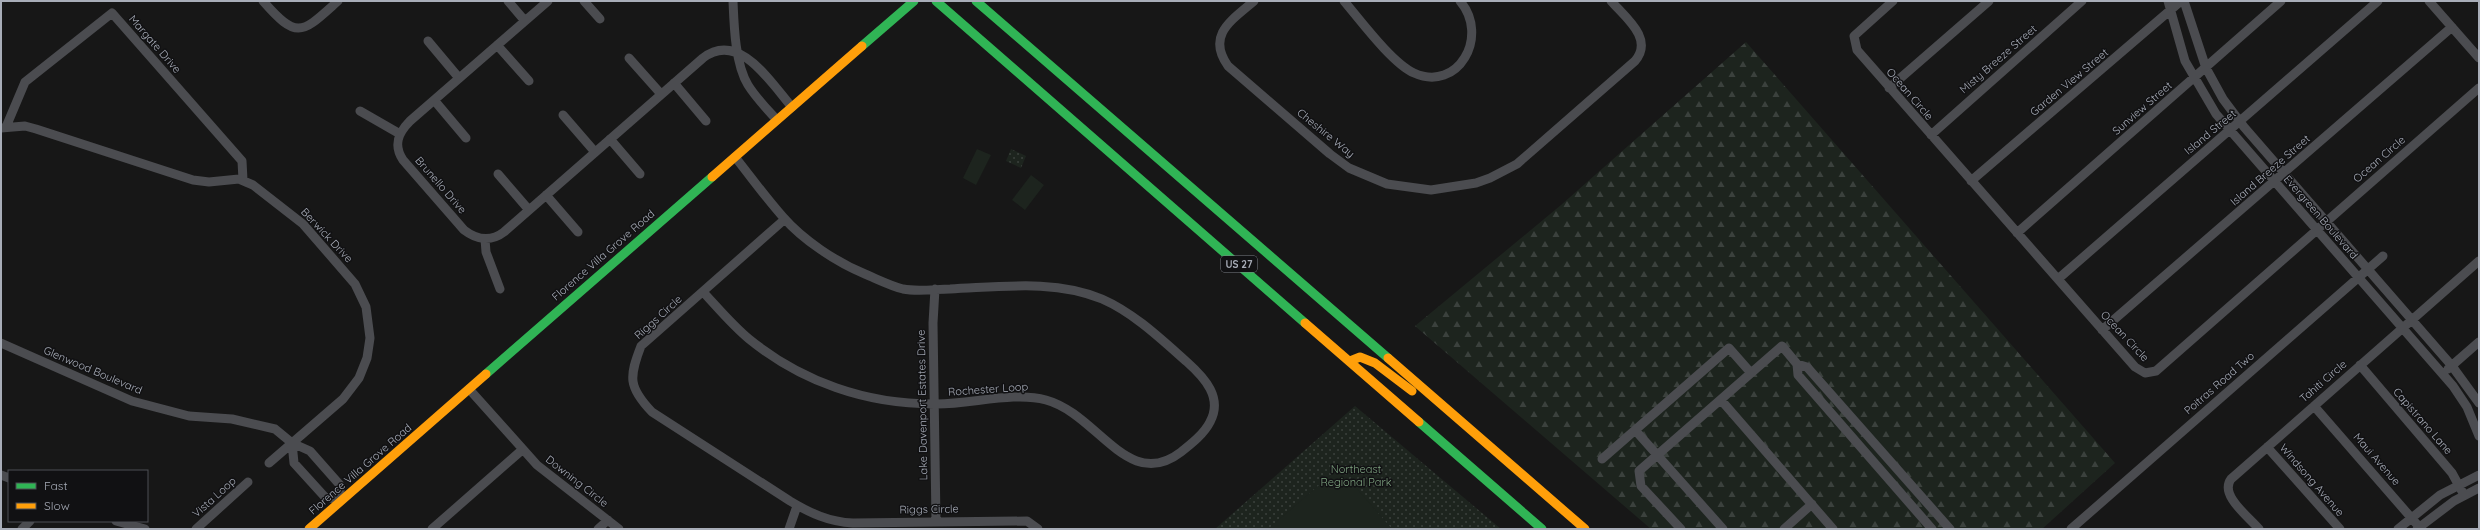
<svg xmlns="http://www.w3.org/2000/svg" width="2480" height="530" font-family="Quicksand,sans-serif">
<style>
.forest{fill:url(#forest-firs)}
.park{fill:url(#park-dots)}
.pitch{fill:#1d241e}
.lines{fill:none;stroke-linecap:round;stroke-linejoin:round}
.street{stroke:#4b4c50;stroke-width:9}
.fast{stroke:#30b455;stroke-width:9}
.slow{stroke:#ff9f0a;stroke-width:9}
.labels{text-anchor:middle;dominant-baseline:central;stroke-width:3;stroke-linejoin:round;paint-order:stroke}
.shield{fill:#111113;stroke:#7b7e86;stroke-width:1}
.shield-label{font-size:10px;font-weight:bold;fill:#a8adb8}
.street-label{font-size:11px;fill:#a8adb8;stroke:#111113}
.park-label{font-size:11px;fill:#7fa381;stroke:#111113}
</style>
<defs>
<pattern id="forest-firs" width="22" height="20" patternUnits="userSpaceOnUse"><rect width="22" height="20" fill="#1d241e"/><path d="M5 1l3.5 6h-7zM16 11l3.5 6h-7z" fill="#3b413d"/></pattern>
<pattern id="park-dots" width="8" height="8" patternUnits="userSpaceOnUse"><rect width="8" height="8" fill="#1d241e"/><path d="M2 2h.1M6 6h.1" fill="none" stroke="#3b413d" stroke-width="1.8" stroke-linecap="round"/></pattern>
</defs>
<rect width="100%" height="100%" fill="#171717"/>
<path class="forest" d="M1746,42l369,421 -73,66h-391l-236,-203 146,-121z"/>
<path class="park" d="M1011,149l15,7 -5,12 -15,-7z
M1355,406l146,123h-286z"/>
<path class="pitch" d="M977,149l14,6 -15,30 -13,-7z
M1031,175l13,10 -19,25 -13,-10z
M1339,468l53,61h-124z"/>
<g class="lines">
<path class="street" d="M263,1c35,40 39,32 75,0
M508,1l17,20
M548,1l-138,120c-12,12 -17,24 -7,39l61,70c13,10 27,12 40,2l199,-174c36,-28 68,25 89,49
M584,1l16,18
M733,1c1,24 2,63 15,84 8,13 19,24 29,35
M1254,1c-22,19 -48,34 -26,65l102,88 19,14 38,16 44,6 45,-7 14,-5 27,-14 118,-103c19,-22 -9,-43 -24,-60
M1344,1c17,20 48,62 70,72 44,20 76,-37 46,-72
M1893,1l-39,35 3,14 278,317 10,6 11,-2 323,-283
M2168,1l17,60 31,53 237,272 14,21 12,29
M2184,1l22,67 17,31 21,28 208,239 27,37
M2429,1l50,57
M428,41l31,37
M497,45l32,36
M629,58l32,36
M674,83l32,38
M1889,88l100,-87
M434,100l32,38
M360,111l40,23
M563,115l32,37
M6,127l19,-45 87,-69 130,148 1,19
M1,128l24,-2 11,3 157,51 16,2 30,-3 14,6 50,39 52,60 11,23 4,31 -3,20 -8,20 -16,21 -74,64
M1931,135l151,-134
M610,139l30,35
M498,174l31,36
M1971,181l210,-180
M546,195l32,37
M785,219l-144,127c-12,31 -13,41 11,66l138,89c20,12 39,21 63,22l174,-2 11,8
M2017,233l264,-232
M485,239l1,13 14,37
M2058,279l320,-278
M935,289l-2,34 3,198
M704,293c14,15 29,33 45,46 53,43 117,65 185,65 35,1 79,-13 112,-4 52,14 82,93 135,52 10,-8 23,-18 29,-30 13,-24 -5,-44 -23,-60 -26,-23 -53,-49 -85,-63 -47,-20 -102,-12 -152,-10 -14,0 -32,3 -47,0 -12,-3 -26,-10 -38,-15 -29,-12 -62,-34 -82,-57 -17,-19 -32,-40 -48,-60
M2102,330l350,-303
M1,343l131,58 57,15 43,3 43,10 17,14 18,8 30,34v16l-16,-5 -30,-33 -2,-20
M2360,365l92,108 12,22
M2448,369l31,-27
M469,389l68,76 82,64
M1721,400l112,129
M2314,406l107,123
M1635,430l88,99
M2267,447l73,82
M1602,459l127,-111 22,25
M1,475l8,3
M116,521l29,8
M22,529l8,-8
M196,529l52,-47
M432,529l90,-79
M598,529l10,-9
M789,529l8,-23
M1681,529l-40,-43 -2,-15 143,-125 15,18
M1784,529l28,-25
M1932,529l-134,-154 -1,-11 10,3 143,162
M2071,529l312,-273
M2259,529c-10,-12 -40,-34 -28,-50l248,-218
M2398,529l42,-34 39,-20
M2417,529l37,-28 25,-13"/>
<path class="fast" d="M936,1l369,322
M976,1l412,357
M862,46l52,-45
M486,374l226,-197
M1419,422l123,107"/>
<path class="slow" d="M712,177l150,-131
M1305,323l114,99
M1388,358l197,171
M1350,361l10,-4 15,6 37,28
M309,529l177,-155"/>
</g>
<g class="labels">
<rect class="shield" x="1221" y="256" width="36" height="16" rx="3"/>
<g class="shield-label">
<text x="1239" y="264">US 27</text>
</g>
<g class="street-label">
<text transform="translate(155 44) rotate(49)">Margate Drive</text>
<text transform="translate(1998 59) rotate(-41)">Misty Breeze Street</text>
<text transform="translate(2069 82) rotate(-40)">Garden View Street</text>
<text transform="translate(1910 94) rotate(49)">Ocean Circle</text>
<text transform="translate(2142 108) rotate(-41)">Sunview Street</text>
<text transform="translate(2210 132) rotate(-40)">Island Street</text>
<text transform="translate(1326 133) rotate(39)">Cheshire Way</text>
<text transform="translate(2379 159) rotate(-41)">Ocean Circle</text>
<text transform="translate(2270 170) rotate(-41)">Island Breeze Street</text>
<text transform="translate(441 185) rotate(49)">Brunello Drive</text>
<text transform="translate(2321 217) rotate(49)">Evergreen Boulevard</text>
<text transform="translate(327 235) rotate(47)">Berwick Drive</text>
<text transform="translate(603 255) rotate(-41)">Florence Villa Grove Road</text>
<text transform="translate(658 317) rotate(-42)">Riggs Circle</text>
<text transform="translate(2125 336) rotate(47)">Ocean Circle</text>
<text transform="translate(93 370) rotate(23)">Glenwood Boulevard</text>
<text transform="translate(2323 381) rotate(-41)">Tahiti Circle</text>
<text transform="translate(2219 383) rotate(-41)">Poitras Road Two</text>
<text transform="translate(988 389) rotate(-4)">Rochester Loop</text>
<text transform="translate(922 405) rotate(-91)">Lake Davenport Estates Drive</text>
<text transform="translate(2423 421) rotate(49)">Capistrano Lane</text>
<text transform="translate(2377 459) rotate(49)">Maui Avenue</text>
<text transform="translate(360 469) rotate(-41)">Florence Villa Grove Road</text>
<text transform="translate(2312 480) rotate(49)">Windsong Avenue</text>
<text transform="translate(577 481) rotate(38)">Downing Circle</text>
<text transform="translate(214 497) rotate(-42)">Vista Loop</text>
<text transform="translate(929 509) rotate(-1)">Riggs Circle</text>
</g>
<g class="park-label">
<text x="1356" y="469">Northeast<tspan x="1356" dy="13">Regional Park</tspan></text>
</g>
</g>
<rect width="2480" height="530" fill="none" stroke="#a8adb8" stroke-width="4"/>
<rect x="8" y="470" width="140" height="52" fill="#111113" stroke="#4d4f55"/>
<rect x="16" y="483" width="20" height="6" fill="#30b455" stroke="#4d4f55"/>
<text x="44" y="490" font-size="12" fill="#a8adb8">Fast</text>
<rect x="16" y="503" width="20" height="6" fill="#ff9f0a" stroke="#4d4f55"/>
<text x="44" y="510" font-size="12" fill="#a8adb8">Slow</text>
</svg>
